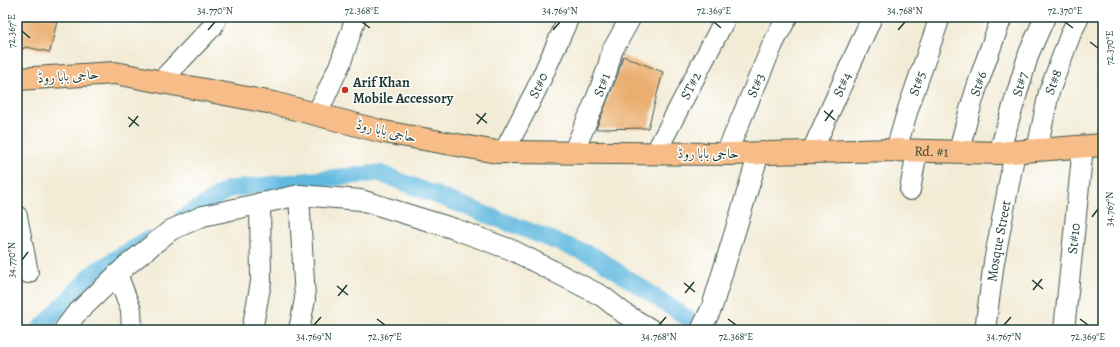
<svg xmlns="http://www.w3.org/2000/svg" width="1120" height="347" font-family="Alegreya,Amiri,serif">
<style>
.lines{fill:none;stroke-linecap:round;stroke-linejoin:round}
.canal{stroke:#62b9df;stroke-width:17}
.building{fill:#eaaf6f}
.minor-casing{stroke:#3f574c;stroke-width:22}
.major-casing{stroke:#3f574c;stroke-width:24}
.minor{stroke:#fff;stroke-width:20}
.major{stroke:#f7bd88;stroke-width:22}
.ticks{fill:none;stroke:#1f3d34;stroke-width:1.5}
.poi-dot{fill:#c8321e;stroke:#fff;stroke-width:1.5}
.labels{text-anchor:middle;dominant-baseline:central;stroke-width:3;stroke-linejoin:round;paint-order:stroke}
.street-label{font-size:14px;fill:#1f3d34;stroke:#fff}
.poi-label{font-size:14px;font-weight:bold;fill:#1f3d34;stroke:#fff;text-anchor:start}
.neatline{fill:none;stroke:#1f3d34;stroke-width:1.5}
.ticks-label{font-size:10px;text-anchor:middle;fill:#1f3d34}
</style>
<rect width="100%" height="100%" fill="#fff"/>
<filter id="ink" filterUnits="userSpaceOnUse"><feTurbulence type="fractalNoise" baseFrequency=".025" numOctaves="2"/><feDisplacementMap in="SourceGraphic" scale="8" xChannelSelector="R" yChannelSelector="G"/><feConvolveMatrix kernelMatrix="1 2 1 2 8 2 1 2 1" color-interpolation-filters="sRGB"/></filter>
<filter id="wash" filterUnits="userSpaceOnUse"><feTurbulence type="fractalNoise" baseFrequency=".012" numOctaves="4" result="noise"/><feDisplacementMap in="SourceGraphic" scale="16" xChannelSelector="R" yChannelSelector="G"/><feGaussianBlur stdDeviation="0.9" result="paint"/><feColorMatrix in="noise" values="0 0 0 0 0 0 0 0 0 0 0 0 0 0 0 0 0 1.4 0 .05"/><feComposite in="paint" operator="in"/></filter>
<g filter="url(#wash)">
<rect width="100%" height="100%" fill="#f2ebd5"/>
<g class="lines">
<path class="canal" d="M182,218l47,-29 150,-16 215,83 111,74
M39,330l55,-58 54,-33"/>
</g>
<g id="blocks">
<path class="building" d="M17,17h41l-8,35 -24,-5 -9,5z
M623,56l40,16 -15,56 -52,1 22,-55z"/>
</g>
</g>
<g filter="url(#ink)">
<use href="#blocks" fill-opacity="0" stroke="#3f574c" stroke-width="1"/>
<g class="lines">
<defs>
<g id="minor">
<path d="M160,82l52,-55 5,-10"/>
<path d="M317,114l24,-52 15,-45"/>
<path id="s1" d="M896,150l12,-41 32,-92"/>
<path id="s2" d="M1037,150l12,-58 22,-59 8,-16"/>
<path id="s3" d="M812,151l60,-134"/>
<path id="s4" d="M504,152l32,-62 33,-73"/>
<path id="s5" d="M959,152c10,-46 26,-90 43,-135"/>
<path id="s6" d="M573,153l24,-56 10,-27 5,-19 19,-34"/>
<path id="s7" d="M999,153l30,-100 16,-36"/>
<path id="s8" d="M655,154l71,-137"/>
<path id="s9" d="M726,154l47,-110 14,-27"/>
<path d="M910,190l7,-39"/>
<path d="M17,216l11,57"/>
<path d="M117,274l14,36 1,20"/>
<path d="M64,330l11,-15 51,-49 45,-36 32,-14 96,-21 62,5 94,29 57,21 90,46 23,18 27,16"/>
<path d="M252,330l9,-48 -1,-79"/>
<path d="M299,330l6,-31 -6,-104"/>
<path d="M701,330l11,-23 47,-154"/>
<path id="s10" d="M985,330l9,-68 21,-110"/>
<path id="s11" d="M1064,330l19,-183"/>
</g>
<g id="major">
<path id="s12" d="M17,79l98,-6 158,30 111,29 113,20 229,2 170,-4 103,3 104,-8"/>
</g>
</defs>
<use href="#minor" class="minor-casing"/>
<use href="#major" class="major-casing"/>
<use href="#minor" class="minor"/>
<use href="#major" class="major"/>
</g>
</g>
<path class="ticks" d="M362,22l8,6M714,22l7,6M1065,22l8,6M208,30l7,-8M553,30l7,-8M898,30l7,-8M22,31l8,7M1090,42l8,6M824,111l11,9M476,114l11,9M128,117l11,9M825,121l8,-11M477,124l9,-11M129,127l9,-11M1092,217l6,-8M22,260l6,-8M1032,280l11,9M684,283l11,9M337,286l11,9M1033,290l9,-11M685,293l9,-11M338,296l9,-11M377,319l8,6M728,319l8,6M1080,319l8,6M314,325l7,-8M659,325l7,-8M1004,325l7,-8"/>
<circle class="poi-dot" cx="345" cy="90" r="4"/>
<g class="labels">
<g class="street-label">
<text transform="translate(68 76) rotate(-4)">حاجی بابا روڈ</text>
<text stroke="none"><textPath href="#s2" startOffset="70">St#8</textPath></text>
<text stroke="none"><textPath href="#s1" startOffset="70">St#5</textPath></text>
<text stroke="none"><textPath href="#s3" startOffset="73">St#4</textPath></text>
<text stroke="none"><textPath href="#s5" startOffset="71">St#6</textPath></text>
<text stroke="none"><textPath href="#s7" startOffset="72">St#7</textPath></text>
<text stroke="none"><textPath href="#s4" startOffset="75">St#0</textPath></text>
<text stroke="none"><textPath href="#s6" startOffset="74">St#1</textPath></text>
<text stroke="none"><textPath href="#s8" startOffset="77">ST#2</textPath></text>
<text stroke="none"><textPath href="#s9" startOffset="75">St#3</textPath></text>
<text transform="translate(386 131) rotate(13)">حاجی بابا روڈ</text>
<text stroke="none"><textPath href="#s12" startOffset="923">Rd. #1</textPath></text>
<text x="708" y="153">حاجی بابا روڈ</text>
<text stroke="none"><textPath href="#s11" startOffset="92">St#10</textPath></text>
<text stroke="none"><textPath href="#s10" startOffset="90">Mosque Street</textPath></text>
</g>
<g class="poi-label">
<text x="353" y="82">Arif Khan<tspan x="353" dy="16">Mobile Accessory</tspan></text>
</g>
</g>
<rect width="1120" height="347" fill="none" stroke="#fff" stroke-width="44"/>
<rect x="22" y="22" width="1076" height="303" class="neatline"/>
<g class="ticks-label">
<text x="215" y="14">34.770°N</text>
<text x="362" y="14">72.368°E</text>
<text x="560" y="14">34.769°N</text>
<text x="714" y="14">72.369°E</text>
<text x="905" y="14">34.768°N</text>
<text x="1065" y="14">72.370°E</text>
<text transform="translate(11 31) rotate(-90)" y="4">72.367°E</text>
<text transform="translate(1109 48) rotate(-90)" y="4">72.370°E</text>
<text transform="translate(1109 209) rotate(-90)" y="4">34.767°N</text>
<text transform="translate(11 260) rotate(-90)" y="4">34.770°N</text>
<text x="314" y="340">34.769°N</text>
<text x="385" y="340">72.367°E</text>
<text x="659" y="340">34.768°N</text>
<text x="736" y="340">72.368°E</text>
<text x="1004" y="340">34.767°N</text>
<text x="1088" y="340">72.369°E</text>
</g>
</svg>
